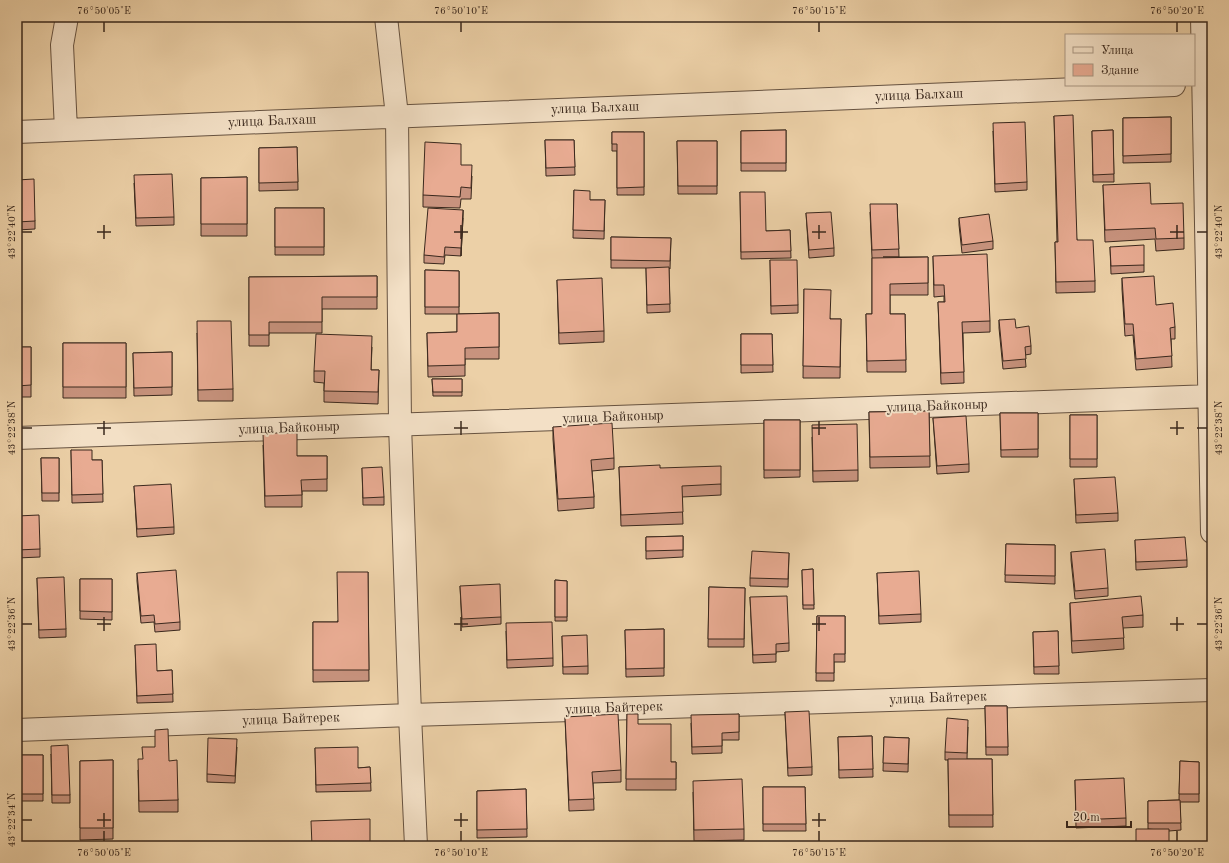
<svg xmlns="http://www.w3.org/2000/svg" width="1229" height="863" font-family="'Old Standard TT',serif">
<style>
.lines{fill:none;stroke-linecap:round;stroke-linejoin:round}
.minor-casing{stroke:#665240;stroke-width:24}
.minor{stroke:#f3e0c6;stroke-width:22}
.wall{fill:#c8937e;stroke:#3a281d}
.shaded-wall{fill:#a27866;stroke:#3a281d}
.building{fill:#e8ab92;stroke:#3a281d}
.ticks{fill:none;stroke:#3a281d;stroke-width:1.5}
.labels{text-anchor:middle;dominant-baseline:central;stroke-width:4;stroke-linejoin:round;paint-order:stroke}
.street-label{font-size:14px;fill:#3a281d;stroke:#f3e0c6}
.neatline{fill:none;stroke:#3a281d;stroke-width:1.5}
.ticks-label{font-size:10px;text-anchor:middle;fill:#3a281d}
</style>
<rect width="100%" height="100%" fill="#ecd0a7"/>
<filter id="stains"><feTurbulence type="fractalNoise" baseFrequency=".005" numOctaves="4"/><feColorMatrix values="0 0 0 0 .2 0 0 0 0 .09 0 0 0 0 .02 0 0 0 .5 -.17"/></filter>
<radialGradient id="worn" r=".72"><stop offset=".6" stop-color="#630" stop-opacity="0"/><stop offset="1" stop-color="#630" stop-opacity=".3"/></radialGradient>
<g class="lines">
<defs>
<path id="minor" d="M386,17l11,99 3,308 10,291 6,131
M1202,17l10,515
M66,130l-4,-85 5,-28
M17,132l1157,-47
M17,438l1195,-42
M17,730l393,-15 802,-25"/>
</defs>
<use href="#minor" class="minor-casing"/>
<use href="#minor" class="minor"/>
</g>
<path class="wall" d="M1054,116l23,124 18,41v11l-39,1 -1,-51h2z
M1171,117v45l-48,1v-45z
M786,130v41h-45v-40z
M1113,130l1,52h-21l-1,-51z
M993,131l34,51v8l-32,2z
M612,132h32v63h-27v-44h-5z
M545,140h29l1,35 -29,1z
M677,141h40v53h-39z
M297,147l1,43 -39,1v-43z
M461,165l11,11 -1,23h-10l-1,9 -37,-1v-12z
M247,177v59h-46v-58z
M17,180l18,41v8l-18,1z
M134,183l40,34v8l-38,1z
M1103,185l48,19 33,34v11l-28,2 -1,-12 -50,3z
M574,190l16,10h15l-1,39 -31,-1z
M740,192l26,39 24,-1 1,28 -50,1z
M897,204l2,53h-16h45v38h-38v19h15l1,58h-39l-1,-58h6v-56l-2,-46z
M275,208h49v47h-49z
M806,213l28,35v8l-25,2z
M463,218l-2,38 -16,-1 -1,9 -20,-1v-8z
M959,218l34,23v8l-31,4 -3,-28z
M611,237l60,1 -1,31 -1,-1 1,44 -23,1 -1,-45h-35z
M1110,247l34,18v7l-33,2z
M933,256l57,65v11l-27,1 1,50 -23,1 -3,-82h6v-6l-10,1z
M770,260l28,45v8l-27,1z
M425,270l34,1v43l40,-1v46h-34v17l-37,1 -1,-44 30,-1v-18h-32z
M377,276v33h-55v24h-53v13h-20v-69z
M1122,278l34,27 19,22v12h-4l1,28 -36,3 -3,-35 -8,1 -3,-47z
M557,280l47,51v11l-45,2z
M804,289l27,30h10l-1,59h-37z
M999,320l17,8 15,18v8l-6,1 1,12 -23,2 -4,-41z
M197,333l36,56v12h-35z
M741,334h31l1,38 -32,1z
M63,343h63v55h-63z
M17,347h14v50h-14z
M372,347l-1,23h8l-1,34 -54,-2v-19l-10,-1v-11z
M172,352v43l-38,1 -1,-43z
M432,379h30v17h-29z
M929,411l1,56 -60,1 -1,-56z
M1000,413h38v44h-37z
M1070,415h27v52h-27z
M933,418l36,46v8l-32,2z
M764,420h36v57l-36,1z
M553,427l61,31v11l-22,2 2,26v11l-36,3 -5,-72z
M812,437l46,33v11l-45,1z
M263,445l34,11h30v35h-25v16h-37z
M71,450l21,10h10l1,42 -31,1z
M41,458h18v43h-17z
M619,467l41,1 61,16v11l-39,2 1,27 -62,2z
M362,468l22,29v8h-21z
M1074,479l44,34v8l-42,2z
M134,486l40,41v7l-37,3z
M17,516l23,33v8l-23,1z
M683,536v21l-37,2v-22z
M1135,540l52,20v7l-51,3z
M1006,544l49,1v39l-50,-2z
M1071,552l37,36v8l-33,3 -4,-39z
M789,553l-1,34 -38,-1v-8z
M813,569l1,40h-11l-1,-39z
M368,572l1,109 -56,1v-60h24z
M137,573l43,49v8l-25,2 -1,-10 -13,1 -4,-42z
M877,573l44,41v8l-42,2z
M37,578l29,51v8l-27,1z
M80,579h32v41l-32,-1z
M555,580l12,1v40h-12z
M17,581h2v42h-2z
M460,586l41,31v7l-39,3z
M709,587l36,1 -1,59h-36z
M750,597l39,46v8l-13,1v10l-23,1z
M1070,603l73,12v12l-20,1 1,21 -52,4 -2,-39z
M817,616h28v46h-11v19h-18z
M664,629v47l-38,1 -1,-47z
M506,631l47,27v8l-46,2z
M1058,631l1,43h-25l-1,-42z
M562,636l26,30v8h-25z
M135,645l22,26 15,-1 1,32 -36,1z
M985,706h22l1,49h-22z
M785,712l27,55v8l-24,1z
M627,714l11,10 33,38h5v28h-50z
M739,714v26h-17v13l-30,1 -1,-31z
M565,717l56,53v12l-28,1 1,27 -25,1z
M968,727l-1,32h25l1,68h-44l-1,-67h-3v-8z
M872,736l1,41 -34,1 -1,-41z
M884,737l25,1 -1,34 -25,-1z
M237,747l-2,36 -28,-1v-8z
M315,748l43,20 12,-1 1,24 -55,1z
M51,754l19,41v8h-18z
M17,755h26v46h-26z
M113,760v79l-33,1v-79z
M169,761l9,39v12h-39l-1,-42z
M1180,761l19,1v40h-19l1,28 -12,1 -21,-2v-28l31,-1z
M1075,780l51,38v8l-50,2z
M763,787h42l1,44h-43z
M526,789l1,48 -50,1v-47z
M693,792l51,37v11l-50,1z"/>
<path class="shaded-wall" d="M463,210v8l-2,38v-8z"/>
<path class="building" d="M1073,115l4,125h16l2,41 -39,1 -1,-40h3l-4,-126z
M1171,117v37l-48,2v-38z
M1025,122l2,60 -32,2 -2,-61z
M786,130v33h-45v-32z
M1113,130l1,44 -21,1 -1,-44z
M612,132h32v55l-27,1v-44h-5z
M545,140h29l1,27 -29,1z
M677,141h40v45h-39z
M425,142l36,2v21h11l-1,23 -10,-1 -1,10 -37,-2z
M297,147l1,35 -39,1v-35z
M172,174l2,43 -38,1 -2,-43z
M247,177v47h-46v-46z
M34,179l1,42 -18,1v-42z
M1150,183l1,21 32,-1 1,35 -28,1 -1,-11 -50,2 -2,-45z
M574,190l16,1v9h15l-1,31 -31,-1z
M740,192h25l1,39 24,-1 1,21 -50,1z
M870,204h27l2,45 -27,1z
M275,208h49v39h-49z
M428,208l35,2 -2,38 -16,-1 -1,10 -20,-2z
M831,212l3,36 -25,2 -3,-37z
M989,214l4,27 -31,4 -3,-27z
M611,237l60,1 -1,23 -59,-1z
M1144,245v20l-33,1 -1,-19z
M987,254l3,67 -28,1 2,50 -23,1 -3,-71h7l-1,-17h-10l-1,-29z
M928,257v26l-38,1v30h15l1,46 -39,1 -1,-47h6v-56z
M770,260h27l1,45 -27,1z
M669,267l1,37 -23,1 -1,-37z
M425,270l34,1v36h-34z
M377,276v21h-55v25h-53v13h-20v-58z
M1154,276l2,29 17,-2 2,24 -5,1 2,28 -36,3 -3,-35h-8l-3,-46z
M602,278l2,53 -45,2 -2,-53z
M804,289l27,1 -1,29h11l-1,48 -37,-1z
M499,313v34l-34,1v17l-37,1 -1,-33 30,-1v-18z
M1015,319l1,9 13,-2 2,20 -6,1 1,12 -23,2 -4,-41z
M197,321h34l2,68 -35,1z
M316,334l56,2 -1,34h8l-1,22 -54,-1 1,-20h-11z
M741,334h31l1,31h-32z
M63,343h63v44h-63z
M17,347h14v38l-14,1z
M172,352v35l-38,1 -1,-35z
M432,379h30v13h-29z
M929,411l1,45 -60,1 -1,-45z
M1000,413h38v36l-37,1z
M1070,415h27v44h-27z
M966,416l3,48 -32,2 -4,-48z
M764,420h36v50h-36z
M612,423l2,35 -23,2 3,37 -36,2 -5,-72z
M857,424l1,46 -45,1 -1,-46z
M263,433h34v23h30v23l-26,1 1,15 -37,1z
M71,450h21v10h10l1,34 -31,1z
M41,458h18v35h-17z
M660,465v3l61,-2v18l-39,2 1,26 -62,3 -2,-48z
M382,467l2,30 -21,1 -1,-30z
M1115,477l3,36 -42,2 -2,-36z
M171,484l3,43 -37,2 -3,-43z
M39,515l1,34 -23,1v-34z
M683,536v14l-37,1v-14z
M1185,537l2,23 -51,2 -1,-22z
M1006,544l49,1v31l-50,-1z
M1105,549l3,39 -33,3 -4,-39z
M752,551l37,2 -1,26 -38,-1z
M813,569l1,36h-11l-1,-35z
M176,570l4,52 -25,2 -1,-9 -13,1 -4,-43z
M919,571l2,43 -42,2 -2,-43z
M337,572h31l1,98h-56v-48h25z
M64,577l2,52 -27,1 -2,-52z
M80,579h32v33l-32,-1z
M555,580l12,1v36h-12z
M17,581h2v34h-2z
M500,584l1,33 -39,2 -2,-33z
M709,587l36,1 -1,51h-36z
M787,596l2,47 -13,1v10l-23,1 -3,-58z
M1141,596l2,19 -21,2 2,21 -52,3 -2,-38z
M817,616h28v38h-11v19h-18z
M552,622l1,36 -46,2 -1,-37z
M664,629v39l-38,1 -1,-39z
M1058,631l1,35 -25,1 -1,-35z
M587,635l1,31 -25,1 -1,-31z
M156,644l1,27 15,-1 1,24 -36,2 -2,-51z
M985,706h22l1,41h-22z
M809,711l3,56 -24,1 -3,-56z
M618,714l3,56 -29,2 2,27 -25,1 -4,-83z
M627,714h11v10h33v38h5v17h-50z
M739,714v18l-17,1v13l-30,1 -1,-32z
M947,718l21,2 -1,33 -22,-1z
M168,729l1,32 8,-1 1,40 -39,1 -1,-42h5l-1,-12h13v-17z
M872,736l1,33 -34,1 -1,-33z
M884,737l25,1 -1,26 -25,-1z
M208,738l29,1 -2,37 -28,-2z
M68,745l2,50h-18l-1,-49z
M358,747v21l12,-1 1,16 -55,2 -1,-37z
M17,755h26v39h-26z
M948,759h44l1,56h-44z
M113,760v68h-33v-67z
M1180,761l19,1v32h-20z
M1124,778l2,40 -50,2 -1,-40z
M742,779l2,50 -50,1 -1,-49z
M763,787h42l1,37h-43z
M526,789l1,40 -50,1v-39z
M1180,800l1,23h-33v-22z
M370,819v27h-58l-1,-25z
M1136,829h33v17h-33z
M946,845v1h-45z"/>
<path class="ticks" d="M104,22v10M461,22v10M819,22v10M1177,22v10M104,225v14M461,225v14M819,225v14M1177,225v14M22,232h10M97,232h14M454,232h14M812,232h14M1170,232h14M1197,232h10M104,421v14M461,421v14M819,421v14M1177,421v14M22,428h10M97,428h14M454,428h14M812,428h14M1170,428h14M1197,428h10M104,617v14M461,617v14M819,617v14M1177,617v14M22,624h10M97,624h14M454,624h14M812,624h14M1170,624h14M1197,624h10M104,813v14M461,813v14M819,813v14M22,820h10M97,820h14M454,820h14M812,820h14M104,831v10M461,831v10M819,831v10M1177,831v10"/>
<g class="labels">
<g class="street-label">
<text transform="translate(919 95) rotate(-2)">улица Балхаш</text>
<text transform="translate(595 108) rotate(-2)">улица Балхаш</text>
<text transform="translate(272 121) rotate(-2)">улица Балхаш</text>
<text transform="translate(937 406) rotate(-2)">улица Байконыр</text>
<text transform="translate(613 417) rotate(-2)">улица Байконыр</text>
<text transform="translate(289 428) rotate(-2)">улица Байконыр</text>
<text transform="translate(938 698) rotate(-2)">улица Байтерек</text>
<text transform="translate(614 708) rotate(-2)">улица Байтерек</text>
<text transform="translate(291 719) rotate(-2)">улица Байтерек</text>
</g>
</g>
<rect width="1229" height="863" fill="none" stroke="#ecd0a7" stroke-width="44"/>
<rect x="1065" y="34" width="130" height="52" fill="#f3e0c6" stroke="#a99682"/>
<rect x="1073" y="47" width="20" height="6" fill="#f3e0c6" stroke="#a99682"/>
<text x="1101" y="54" font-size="12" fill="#3a281d">Улица</text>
<rect x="1073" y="64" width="20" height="12" fill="#e8ab92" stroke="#a99682"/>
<text x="1101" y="74" font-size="12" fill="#3a281d">Здание</text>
<path d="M1067 821v6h64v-6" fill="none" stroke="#3a281d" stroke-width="2"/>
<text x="1073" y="821" font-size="12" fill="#3a281d" stroke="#f3e0c6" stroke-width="3" paint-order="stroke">20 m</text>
<rect x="22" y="22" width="1185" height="819" class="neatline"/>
<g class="ticks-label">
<text x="104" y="14">76°50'05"E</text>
<text x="461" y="14">76°50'10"E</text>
<text x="819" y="14">76°50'15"E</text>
<text x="1177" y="14">76°50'20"E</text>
<text transform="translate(11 232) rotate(-90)" y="4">43°22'40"N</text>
<text transform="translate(1218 232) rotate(-90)" y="4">43°22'40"N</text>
<text transform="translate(11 428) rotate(-90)" y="4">43°22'38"N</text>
<text transform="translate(1218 428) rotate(-90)" y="4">43°22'38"N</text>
<text transform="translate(11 624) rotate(-90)" y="4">43°22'36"N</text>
<text transform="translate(1218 624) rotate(-90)" y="4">43°22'36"N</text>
<text transform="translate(11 820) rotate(-90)" y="4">43°22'34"N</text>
<text x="104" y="856">76°50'05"E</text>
<text x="461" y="856">76°50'10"E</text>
<text x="819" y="856">76°50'15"E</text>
<text x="1177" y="856">76°50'20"E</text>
</g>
<rect width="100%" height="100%" filter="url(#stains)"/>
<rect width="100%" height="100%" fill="url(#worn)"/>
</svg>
